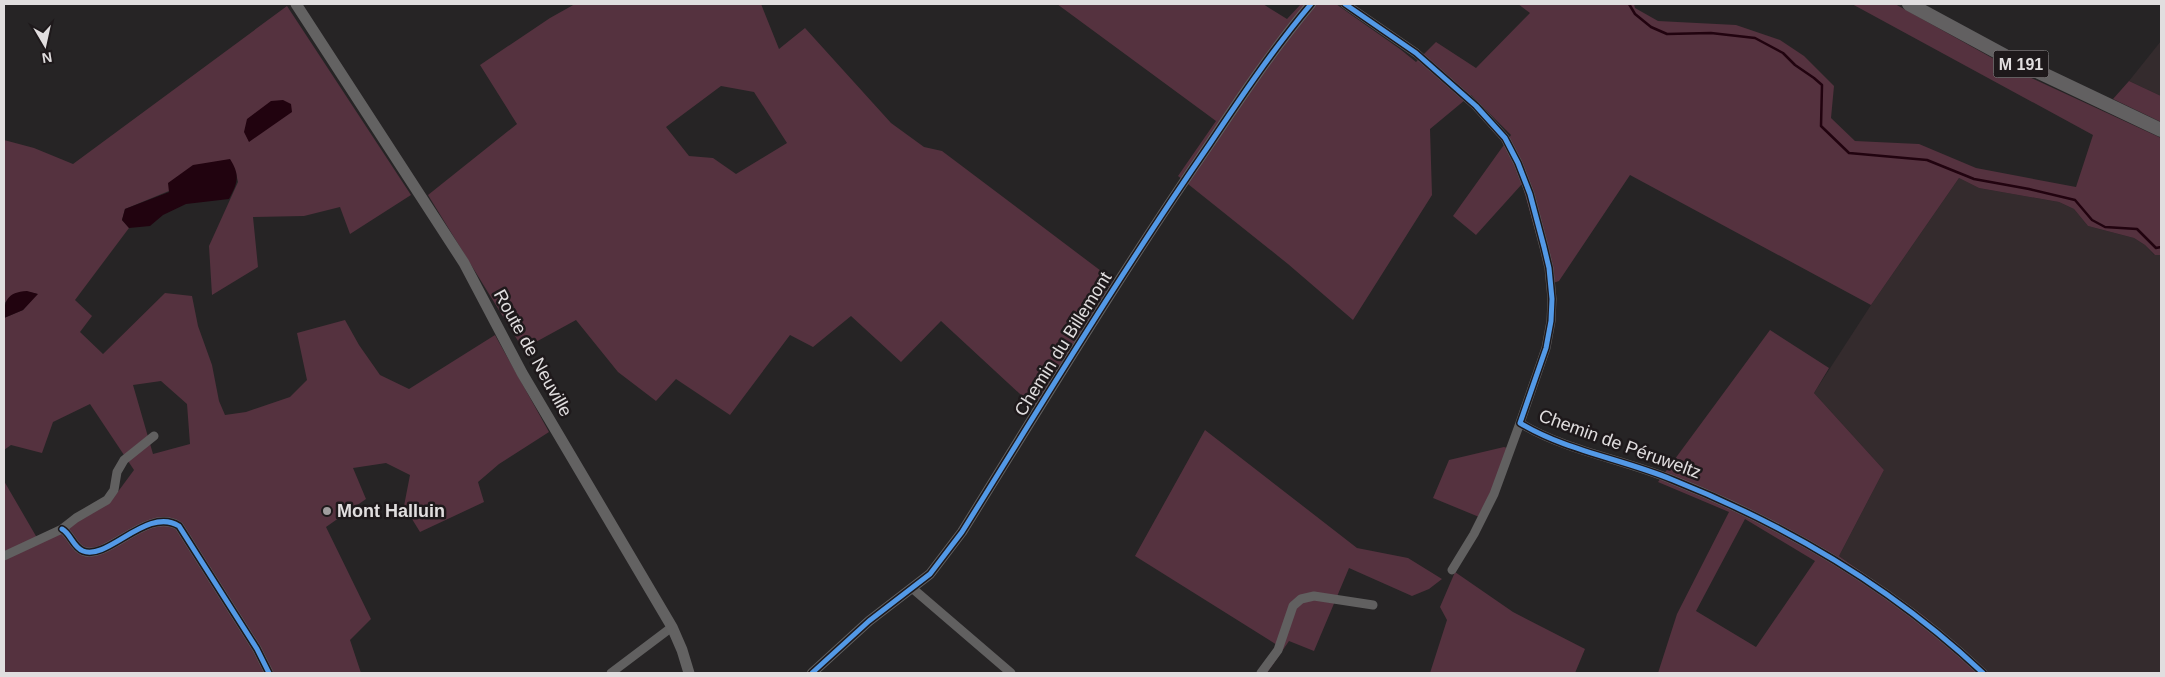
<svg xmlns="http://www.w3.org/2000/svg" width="2165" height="677" font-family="Arial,sans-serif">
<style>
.built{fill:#342b2d}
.green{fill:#55323f;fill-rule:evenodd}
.water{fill:#21030f}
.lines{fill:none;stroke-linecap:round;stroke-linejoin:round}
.stream{stroke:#21030f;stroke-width:2.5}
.minor{stroke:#616060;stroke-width:9}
.tertiary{stroke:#616060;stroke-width:10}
.secondary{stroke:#636262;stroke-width:11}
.primary{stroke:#626061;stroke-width:14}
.cycleway-casing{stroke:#1e191b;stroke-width:8}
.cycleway{stroke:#5399e6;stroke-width:5}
.poi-dot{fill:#a09d9e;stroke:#1e191b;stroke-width:2}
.labels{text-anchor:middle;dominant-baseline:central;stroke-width:5;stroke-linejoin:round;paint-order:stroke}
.shield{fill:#1e191b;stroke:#a6a3a4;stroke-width:1}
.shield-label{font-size:16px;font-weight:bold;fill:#e1dedf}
.street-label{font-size:18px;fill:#e1dedf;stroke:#1e191b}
.poi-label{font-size:18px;font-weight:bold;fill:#e1dedf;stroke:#1e191b;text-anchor:start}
</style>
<rect width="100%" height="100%" fill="#262425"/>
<path class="built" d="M2161,41v55l-32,-15z
M1959,178l20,10 80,14 15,7 14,17 46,12 11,7 9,10h7v418h-172l-65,-57 -85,-60 45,-86 -70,-77 57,-88z"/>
<path class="green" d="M575,4h186l18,45 26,-21 86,95 33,24 18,4 171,129 -79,127 -93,-86 -40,41 -50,-46 -38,31 -23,-12 -60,80 -54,-36 -20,22 -38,-29 -42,-52 -53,29 -95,-154 89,-71 -37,-59 70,-47zM721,86l33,6 33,51 -51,31 -23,-16 -24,-2 -23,-29z
M1057,4h206l24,15 14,-15h35l64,45 16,13 20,-20 40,26 54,-55 -12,-9h116l1,4 23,13 78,4 44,15 24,16 30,30 -3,32 24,23 64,3 57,24 100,19 17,-52 -241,-131h43l117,65 149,69v117h-6l-10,-10 -11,-7 -46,-12 -14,-17 -15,-7 -80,-14 -20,-10 -88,127 -241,-130 -71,106 -12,4 -1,-17 -24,-84 -46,51 -23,-19 58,-81 -40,-40 -41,34 2,66 -79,125 -65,-56 -110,-88 38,-55z
M287,6l124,189 -61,39 -10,-27 -36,9 -51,1 5,50 -46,28 -3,-49 29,-64 -2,-9 -67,18 -44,18 -3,11 7,8 -54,72 17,16 -12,16 23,22 62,-61 27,3 6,30 14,39 7,36 6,14 21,-3 44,-15 17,-17 -10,-47 48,-13 14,25 21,30 29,14 86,-54 54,97 -50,32 -21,18 6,20 -64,30 -16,-26 6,-31 -24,-12 -33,5 13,31 -40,28 45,92 -21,21 11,33h-357v-192l36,62 77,-50 17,-23 -44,-66 -37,18 -11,31 -31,-8 -7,5v-132l19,-8 14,-16c-12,-4 -25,-1 -33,10v-164l30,8 39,16zM161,381l26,23 3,40 -37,10 -20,-69z
M2129,81l32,15v26l-48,-23z
M1770,330l59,38 -15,25 70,77 -45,86 85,60 65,57h-331l19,-59 52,-102 -71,-30zM1745,519l70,42 -59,86 -60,-36z
M1205,430l152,118 51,10 34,21 -13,10 -17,7 -63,-28 -35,83 -25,-10 -22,32h-9l19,-28 -142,-89z
M1504,447l10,3 -30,69 -51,-21 16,-38z
M1455,572l58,40 72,37 -10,24h-145l17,-53 -7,-13z"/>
<path class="water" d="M283,100l8,4 1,8 -43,30 -5,-10 3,-13 24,-18z
M230,159c11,17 7,25 -1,40l-43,5 -23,11 -13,11 -21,2 -7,-8 3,-11 44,-17 -1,-9 25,-18z
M27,291l11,3 -15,16 -19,8c0,-17 3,-26 23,-27z"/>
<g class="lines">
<path class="stream" d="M1629,4l6,10 16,13 16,7 44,-1 44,5 28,15 12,12 19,13 8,7 -1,41 28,27 78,7 47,19 55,10 46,11 17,20 13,7 32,2 19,19 5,-1"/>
<path class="minor" d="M1345,4l71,49 60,53 29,32 13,25 12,31 14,53 5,21 3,31 -1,22 -5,27 -26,75c46,28 103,36 153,57 113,45 221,109 310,193
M62,529c9,5 11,18 21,22 25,10 64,-45 96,-25l78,123 12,24
M4,556l58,-27 14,-11 31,-18 7,-10 3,-18 7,-12 30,-24
M1452,570l22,-36 20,-40 26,-71
M912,588l99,85
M611,673l61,-46
M1261,673l17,-23 15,-44 8,-7 13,-3 59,9"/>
<path class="tertiary" d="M812,673l57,-52 61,-47 32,-42c81,-130 160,-261 247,-387 32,-48 65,-97 102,-141"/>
<path class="secondary" d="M296,4l168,259 58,110 150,254 10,23 7,23"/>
<path class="primary" d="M1909,4l96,52 156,74"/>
<defs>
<path id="cycleway" d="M1345,4l71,49 60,53 29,32 13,25 12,31 14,53 5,21 3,31 -1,22 -5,27 -26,75c46,28 103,36 153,57 113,45 221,109 310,193
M62,529c9,5 11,18 21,22 25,10 64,-45 96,-25l78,123 12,24
M812,673l57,-52 61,-47 32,-42c81,-130 160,-261 247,-387 32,-48 65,-97 102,-141"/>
</defs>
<use href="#cycleway" class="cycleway-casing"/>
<use href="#cycleway" class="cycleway"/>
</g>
<circle class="poi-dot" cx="327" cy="511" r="5"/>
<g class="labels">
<rect class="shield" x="1993.5" y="50.5" width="55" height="27" rx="4"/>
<g class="shield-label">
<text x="2021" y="64">M 191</text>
</g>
<g class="street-label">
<text transform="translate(1063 344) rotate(-58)">Chemin du Billemont</text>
<text transform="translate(533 353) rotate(61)">Route de Neuville</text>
<text transform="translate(1620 444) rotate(20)">Chemin de Péruweltz</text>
</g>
<g class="poi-label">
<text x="337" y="511">Mont Halluin</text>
</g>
</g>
<rect width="2165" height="677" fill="none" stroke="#e1dedf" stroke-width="10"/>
<g transform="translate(45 45) rotate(171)" stroke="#1e191b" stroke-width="4" paint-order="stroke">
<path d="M0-4L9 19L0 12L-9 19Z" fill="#e1dedf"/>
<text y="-8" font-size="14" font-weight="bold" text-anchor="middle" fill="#e1dedf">N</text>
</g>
</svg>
